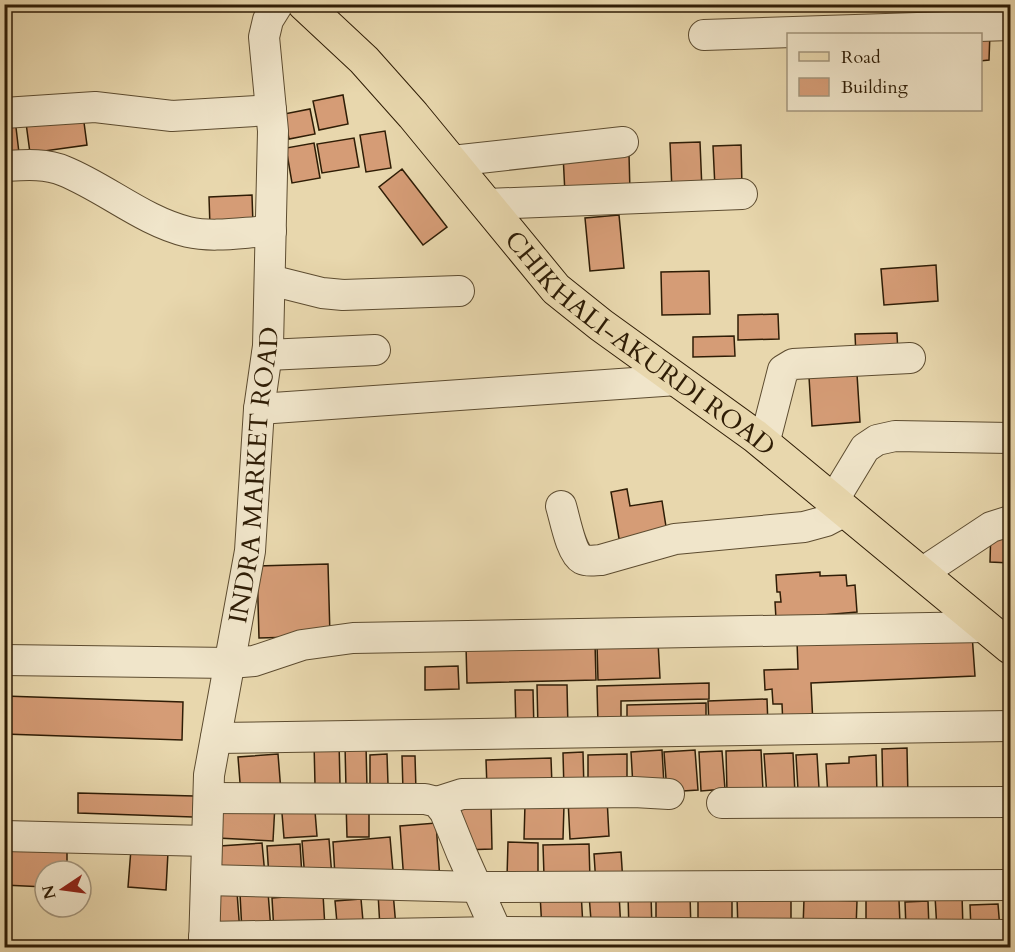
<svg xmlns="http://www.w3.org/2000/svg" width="1015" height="952" font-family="Cardo,serif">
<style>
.building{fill:#d59c76;stroke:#2f1d06;stroke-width:1.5}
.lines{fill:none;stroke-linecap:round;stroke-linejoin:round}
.minor-casing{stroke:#5d4c30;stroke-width:32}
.major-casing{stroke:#2f1d06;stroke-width:35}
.minor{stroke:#f0e5ca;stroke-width:30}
.major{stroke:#e8d7ad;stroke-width:33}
.labels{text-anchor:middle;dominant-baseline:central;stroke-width:4.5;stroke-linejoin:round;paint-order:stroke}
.street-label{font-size:26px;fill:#2f1d06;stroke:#f0e5ca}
</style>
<rect width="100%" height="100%" fill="#e8d7ad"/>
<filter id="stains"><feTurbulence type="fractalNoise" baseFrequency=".00333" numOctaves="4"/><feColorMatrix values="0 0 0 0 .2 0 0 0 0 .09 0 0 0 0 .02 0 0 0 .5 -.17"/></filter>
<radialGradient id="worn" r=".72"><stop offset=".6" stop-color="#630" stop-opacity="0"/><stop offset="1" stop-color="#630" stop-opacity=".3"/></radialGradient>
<path class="building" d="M936,4h74v9l-72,5z
M990,32l-1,28 -9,1v-27z
M343,95l5,29 -29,6 -6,-29z
M310,109l5,25 -26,5 -5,-25z
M83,115l4,30 -57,8 -4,-30z
M15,119l4,34 -15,2v-34z
M385,131l6,37 -25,4 -6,-37z
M354,138l5,29 -37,6 -5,-29z
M700,142l2,48 -30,1 -2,-48z
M314,143l6,35 -28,5 -6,-35z
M741,145l1,42 -27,1 -2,-42z
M563,154h66l1,39 -65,1z
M402,169l45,58 -24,18 -44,-58z
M252,195l1,31 -43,1 -1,-30z
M619,215l5,53 -34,3 -5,-53z
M936,265l2,36 -54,4 -3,-36z
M709,271l1,43 -48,1 -1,-43z
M778,314l1,25 -41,1v-25z
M897,333l1,22 -42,1 -1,-22z
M734,336l1,20 -42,1v-20z
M857,374l3,48 -48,4 -3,-49z
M627,489l3,17 32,-5 5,32 -46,17 -10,-58z
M991,527h19v36l-20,-1z
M328,564l2,72 -71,2 -2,-72z
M820,572v4l26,-1 1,11 8,-1 2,27 -81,7 -1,-17h6l-1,-10h-3l-1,-17z
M972,634l3,42 -164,7 2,42 -30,1 -1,-22h-9l-1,-15 -7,1 -1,-20 34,-1 -1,-28z
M658,642l2,36 -62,2 -1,-36z
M595,643l1,37 -129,3 -1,-37z
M458,666l1,23 -34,1v-23z
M709,683v16l-88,2v24h-23l-1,-39z
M537,685h30l1,44 -30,1z
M515,690h18l1,41 -18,1z
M4,696l179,6 -1,38 -178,-6z
M767,699l1,27 -59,1 -1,-26z
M706,703v22l-79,3v-23z
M339,741l1,43 -25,1 -1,-43z
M345,745h21l1,43 -21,1z
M907,748l1,51h-25l-1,-50z
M662,750l2,35 -31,2 -2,-35z
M695,750l3,40 -31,2 -3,-40z
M761,750l2,41 -36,1 -1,-41z
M722,751l3,38 -24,2 -2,-39z
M583,752l1,38 -20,1 -1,-38z
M793,753l2,41 -28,2 -3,-42z
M278,754l3,38 -40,3 -3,-38z
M387,754l1,30h-18v-29z
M627,754v34h-39v-33z
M817,754l2,34 -21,2 -2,-35z
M876,755l1,40 -49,2 -2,-33 23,-1v-6z
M402,756h13l1,35h-13z
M551,758l1,28 -65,2 -1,-28z
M78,793l116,3 -1,21 -115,-4z
M607,798l2,38 -39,3 -2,-39z
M314,799l3,37 -33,2 -3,-37z
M221,801l54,3 -2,37 -55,-3z
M346,801h23v36h-22z
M461,804h30l1,45 -30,1z
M525,804l39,1 -1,34h-39z
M436,823l4,57 -36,2 -4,-56z
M390,837l3,35 -58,4 -2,-34z
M329,839l3,38 -27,3 -3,-39z
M508,842l30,1v35l-31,-1z
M262,843l3,32 -43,3 -2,-32z
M300,844l2,32 -33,2 -2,-32z
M589,844l1,36 -46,-4 -1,-31z
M4,848l63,3v20h-22v16l-41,-2z
M131,849l37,3 -2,38 -38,-3z
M621,852l2,31 -27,2 -2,-31z
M581,891l2,36 -41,3 -2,-36z
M237,892l3,41 -21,1 -3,-40z
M268,892l3,38 -29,2 -2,-38z
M393,892l3,35 -16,1 -2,-35z
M619,893l2,38 -29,2 -3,-38z
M323,894l2,34 -51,4 -2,-34z
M656,894h34l1,38 -35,1z
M628,895h23l1,35 -23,1z
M962,895l1,34 -26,1 -2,-34z
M737,897h54v33h-53z
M698,898h34v30h-34z
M361,899l3,33 -26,2 -3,-33z
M804,899l53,2 -1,28 -53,-1z
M866,900h33l1,24h-34z
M928,901l1,27 -23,1 -1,-27z
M998,904l2,25 -29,1 -1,-25z"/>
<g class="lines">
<defs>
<g id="minor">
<path d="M704,35l306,-10"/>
<path d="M4,113l91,-6 77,9 99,-6"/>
<path d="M452,161l171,-19"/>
<path d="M4,166c20,-1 41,-3 60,5 42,17 79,50 124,61 26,6 56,0 83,-1"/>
<path d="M487,204l255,-10"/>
<path d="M270,280l52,13 21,2 116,-4"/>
<path d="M267,355l108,-5"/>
<path d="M259,409l418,-29"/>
<path d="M764,444l19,-74 10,-6 117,-6"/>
<path d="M833,501l32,-53 12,-8 18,-4 115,2"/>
<path d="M561,506c4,13 10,47 21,53 6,3 13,1 19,1l74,-21 129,-12 22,-6 19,-10"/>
<path d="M920,574l71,-47 19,-6"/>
<path d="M4,660l226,3 24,-2 48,-16 51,-7 632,-11"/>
<path d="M216,738l794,-12"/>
<path d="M209,798l216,1 12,3 8,10 17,42 42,94"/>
<path d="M437,802l25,-8 172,-2 35,2"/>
<path d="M722,803l288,-1"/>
<path d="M4,836l203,5"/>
<path d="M206,880l271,7 533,-2"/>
<path d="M204,937l294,-5 512,3"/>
<path id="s1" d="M204,948l5,-173 41,-224 9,-142 9,-63 5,-215 -9,-94 4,-17 10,-16"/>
</g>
<g id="major">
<path id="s2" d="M304,4l60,56 49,55 143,174 45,36 154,111 255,211"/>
</g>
</defs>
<use href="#minor" class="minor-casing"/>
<use href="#major" class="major-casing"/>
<use href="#minor" class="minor"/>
<use href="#major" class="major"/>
</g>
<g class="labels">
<g class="street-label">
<text stroke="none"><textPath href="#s2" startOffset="480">CHIKHALI-AKURDI ROAD</textPath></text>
<text stroke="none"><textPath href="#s1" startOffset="477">INDRA MARKET ROAD</textPath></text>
</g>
</g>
<rect width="1015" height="952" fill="none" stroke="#e8d7ad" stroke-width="24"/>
<rect x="6" y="6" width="1003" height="940" fill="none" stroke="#2f1d06" stroke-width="3"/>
<rect x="12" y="12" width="991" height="928" fill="none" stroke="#2f1d06" stroke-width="1.5"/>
<rect x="787" y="33" width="195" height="78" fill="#f0e5ca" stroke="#a3957c" stroke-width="1.5"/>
<rect x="799" y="52" width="30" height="9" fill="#e8d7ad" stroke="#a3957c" stroke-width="1.5"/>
<text x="841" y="63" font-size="18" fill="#2f1d06">Road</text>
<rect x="799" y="78" width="30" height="18" fill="#d59c76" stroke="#a3957c" stroke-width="1.5"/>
<text x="841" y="93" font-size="18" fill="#2f1d06">Building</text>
<g transform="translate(63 889) rotate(257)"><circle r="28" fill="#f0e5ca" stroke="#a3957c" stroke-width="1.5"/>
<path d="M0-4.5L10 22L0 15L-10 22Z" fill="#8f2418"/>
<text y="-9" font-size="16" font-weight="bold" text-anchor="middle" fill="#2f1d06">N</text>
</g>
<rect width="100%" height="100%" filter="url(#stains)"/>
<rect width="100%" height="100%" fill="url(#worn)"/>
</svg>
